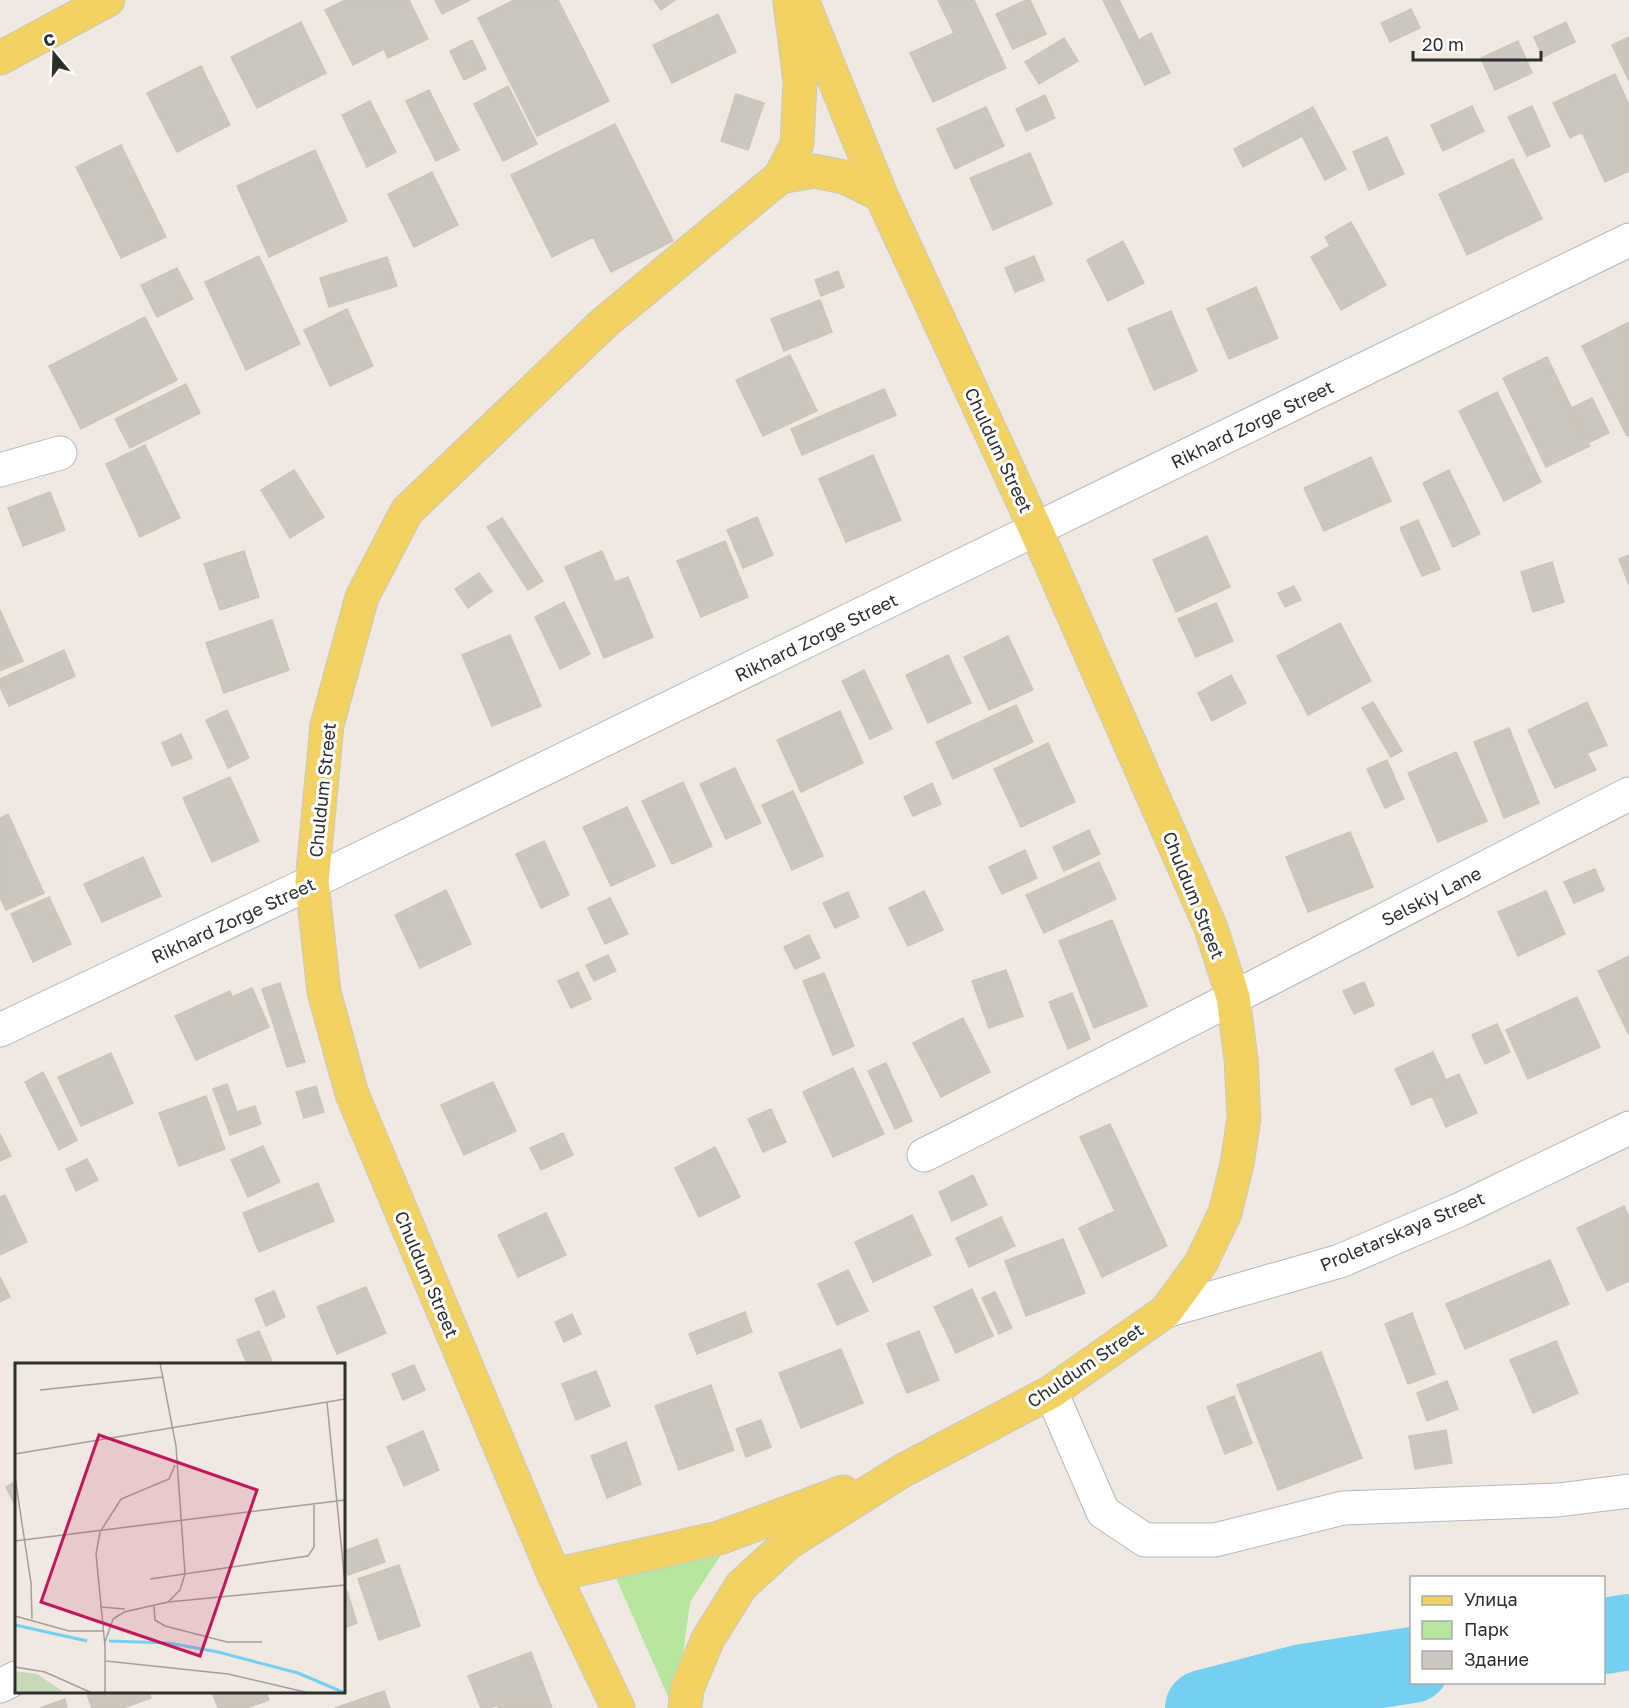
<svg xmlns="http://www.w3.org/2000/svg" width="1629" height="1708" font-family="'Golos Text',sans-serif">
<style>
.green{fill:#b6e59e}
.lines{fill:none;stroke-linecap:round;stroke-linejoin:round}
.river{stroke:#75cff0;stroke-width:76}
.building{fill:#cbc7bf;stroke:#cbc5ba;stroke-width:1.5}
.minor-casing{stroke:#b4b7c1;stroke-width:35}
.major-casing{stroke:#c9c9c9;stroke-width:35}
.minor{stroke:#fff;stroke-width:33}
.major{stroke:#f2d163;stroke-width:33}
.labels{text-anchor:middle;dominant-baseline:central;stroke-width:6;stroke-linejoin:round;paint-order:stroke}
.street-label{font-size:18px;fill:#2e2e2e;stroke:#fff}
.inset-river{fill:none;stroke:#75cff0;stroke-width:3}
.inset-road{fill:none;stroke:#a29e99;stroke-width:1.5}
.view{fill:#c2185b;fill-opacity:0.15;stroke:#c2185b;stroke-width:3}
.inset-edge{fill:none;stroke:#2e2e2e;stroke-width:3}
</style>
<rect width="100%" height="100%" fill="#efe9e1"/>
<path class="green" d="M742,1523l-52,79 -14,106h-3l-60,-137z"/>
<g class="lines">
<path class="river" d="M1604,1636l25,-4
M1203,1708l100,-26 109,-17"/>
</g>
<path class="building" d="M345,0h64l19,39 -40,19 -4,-9 -31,16 -28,-55z
M435,0h35l-28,14z
M514,0h44l51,101 -72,35 -59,-118z
M654,0h21l-14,10z
M938,0h36l32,68 -73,34 -23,-49 44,-20z
M1026,0h4l16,34 -33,15 -17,-35z
M1103,0h16l20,40 12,-7 19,40 -25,12z
M1411,9l9,19 -30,14 -9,-19z
M718,14l18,38 -64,31 -19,-38z
M301,22l25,51 -69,35 -26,-51z
M1566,22l9,20 -32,15 -9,-20z
M1629,37v44l-17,-36z
M1064,38l14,23 -39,23 -14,-22z
M472,40l14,29 -22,11 -14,-29z
M1518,41l14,32 -37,17 -14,-32z
M201,66l29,59 -53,27 -30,-59z
M1615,74l14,31v66l-24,11 -23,-50 -12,6 -17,-35z
M508,86l29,58 -34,17 -29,-57z
M429,90l30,60 -23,11 -30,-60z
M736,94l28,9 -16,47 -27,-9z
M1045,95l10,23 -29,13 -10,-22z
M370,101l26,51 -29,15 -25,-52z
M1472,106l12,25 -41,20 -12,-26z
M1532,106l18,40 -23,10 -19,-39z
M986,107l18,39 -49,23 -18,-40z
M1313,107l33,62 -21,11 -23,-44 -59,31 -9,-18z
M615,124l58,117 -62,31 -18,-35 -41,20 -41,-82z
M1387,137l17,37 -35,16 -16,-38z
M121,145l45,92 -45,21 -45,-91z
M315,150l32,71 -78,36 -32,-71z
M1030,153l22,51 -59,26 -23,-52z
M1513,159l29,60 -75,36 -28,-61z
M432,172l26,53 -44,22 -26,-53z
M1351,222l35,63 -45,25 -30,-53 19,-11 -5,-9z
M1123,241l21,42 -36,18 -21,-41z
M259,256l41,88 -54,26 -41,-88z
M1034,256l10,24 -29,12 -10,-24z
M387,257l10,29 -68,21 -9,-29z
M177,268l16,31 -36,18 -16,-32z
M838,271l6,16 -23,9 -6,-16z
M1256,287l22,51 -49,21 -22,-50z
M820,300l12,32 -48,19 -13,-32z
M347,309l26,57 -43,20 -26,-56z
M1171,311l26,60 -43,19 -26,-61z
M145,317l32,63 -96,49 -32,-63z
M1629,322v113l-2,1 -45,-90z
M790,355l27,56 -54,25 -27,-56z
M1547,357l43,89 -44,21 -43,-89z
M186,384l14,29 -70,35 -15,-29z
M884,389l12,26 -94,40 -11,-26z
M1497,392l44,90 -37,19 -45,-90z
M1592,398l17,35 -21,10 -17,-35z
M145,445l35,73 -40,19 -34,-73z
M873,455l28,65 -55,22 -27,-63z
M1371,457l20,44 -67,30 -20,-43z
M294,470l30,47 -34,21 -29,-48z
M1449,470l31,64 -27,13 -30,-64z
M50,492l15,38 -42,16 -15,-38z
M757,517l16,38 -30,13 -16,-38z
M502,518l41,63 -15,9 -41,-63z
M1418,520l22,49 -18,7 -22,-48z
M1207,536l23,51 -54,25 -23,-52z
M725,541l23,56 -47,20 -24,-56z
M244,551l15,46 -39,13 -16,-46z
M602,551l13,31 13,-5 25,60 -49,21 -39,-91z
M1629,555v30l-10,-26z
M1552,562l12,40 -31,10 -12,-40z
M479,573l13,18 -24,17 -13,-19z
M1294,586l7,14 -16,7 -7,-14z
M564,602l26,52 -30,15 -25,-52z
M1216,603l17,38 -37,16 -18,-38z
M0,610l23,51 -23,10z
M272,620l17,50 -65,23 -18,-50z
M1340,623l31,58 -63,34 -31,-59z
M510,635l31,71 -49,20 -30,-71z
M1008,636l25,54 -44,20 -25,-53z
M64,650l11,26 -66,30 -9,-19v-8z
M948,655l23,48 -43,20 -22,-48z
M864,670l28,59 -22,10 -28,-58z
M1231,675l15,28 -34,18 -14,-28z
M1373,702l29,49 -11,6 -29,-49z
M1587,702l20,43 -20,8 9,17 -41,18 -27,-58z
M1016,705l17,37 -80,37 -17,-37z
M227,710l22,48 -21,10 -22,-48z
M840,711l23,52 -62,29 -24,-52z
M1509,728l30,75 -35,15 -30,-76z
M181,734l11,24 -20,8 -10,-23z
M1048,743l27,59 -54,25 -27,-58z
M1456,752l31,69 -49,21 -30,-69z
M1387,760l17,39 -19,9 -18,-39z
M735,768l26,55 -35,16 -26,-55z
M230,777l29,64 -47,21 -29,-64z
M683,782l29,64 -40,18 -30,-63z
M932,783l9,21 -28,12 -9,-19z
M793,791l30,65 -31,14 -30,-65z
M627,807l28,59 -44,20 -28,-59z
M8,814l36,79 -38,17 -6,-13v-79z
M1089,830l11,24 -36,17 -11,-24z
M1350,832l23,55 -65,25 -22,-55z
M544,841l25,54 -28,13 -25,-54z
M1025,850l12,28 -35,16 -13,-27z
M143,857l18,39 -59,26 -18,-38z
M1099,862l17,37 -72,34 -18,-38z
M1595,869l9,21 -30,13 -10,-21z
M446,890l25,54 -51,24 -25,-53z
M924,891l19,39 -35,16 -19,-38z
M1546,891l19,43 -47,22 -20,-44z
M848,892l11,25 -24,11 -12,-25z
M49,897l22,47 -38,18 -22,-48z
M610,898l18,36 -23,10 -17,-36z
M1112,920l35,86 -53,22 -35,-87z
M809,935l11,23 -25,11 -11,-22z
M608,955l8,16 -22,10 -8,-16z
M1629,956v79l-31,-64z
M1006,970l17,46 -34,12 -17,-47z
M578,972l13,27 -20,9 -13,-27z
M824,973l30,73 -21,9 -30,-74z
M1364,982l10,23 -20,9 -11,-23z
M280,983l25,79 -18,5 -25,-78z
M252,988l17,39 -73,33 -21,-44 55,-25 2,6z
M1072,993l18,46 -22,10 -19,-47z
M1577,997l23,50 -72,32 -22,-49z
M963,1018l27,54 -49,25 -28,-54z
M1497,1024l13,28 -25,12 -13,-29z
M1433,1052l13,28 13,-6 18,39 -31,14 -14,-31 -20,9 -17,-36z
M111,1053l22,50 -52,23 -23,-49z
M886,1063l26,58 -17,8 -27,-58z
M853,1068l31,66 -51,23 -30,-65z
M43,1072l34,68 -18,10 -34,-68z
M493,1082l23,49 -52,24 -23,-50z
M227,1084l10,28 18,-6 6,18 -31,11 -17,-46z
M316,1086l8,26 -20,6 -8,-26z
M206,1096l19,53 -46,17 -20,-53z
M771,1109l15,33 -23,10 -15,-33z
M1110,1124l57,122 -65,31 -23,-49 36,-17 -35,-74z
M563,1133l10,22 -32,15 -11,-22z
M0,1134l11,22 -11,5z
M263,1146l17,36 -32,15 -17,-37z
M715,1147l25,50 -41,20 -24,-49z
M87,1159l11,21 -22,11 -10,-22z
M973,1175l14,30 -35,16 -13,-29z
M318,1183l16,38 -75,31 -16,-39z
M5,1195l22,47 -27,13v-58z
M1624,1206l5,11v64l-22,10 -30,-63z
M546,1213l20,42 -48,22 -20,-42z
M912,1215l19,40 -58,27 -18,-40z
M1001,1217l14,29 -46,21 -13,-29z
M1063,1239l22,54 -59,23 -21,-55z
M1550,1260l19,44 -104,45 -19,-45z
M848,1270l20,41 -31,14 -19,-41z
M0,1277l10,20 -10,5z
M366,1287l20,46 -49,21 -20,-47z
M972,1289l21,47 -37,17 -22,-46z
M274,1291l11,26 -19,9 -11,-27z
M995,1292l17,36 -13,6 -17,-36z
M745,1312l7,20 -55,22 -8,-20z
M1412,1313l23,61 -27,10 -23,-60z
M572,1314l9,20 -17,8 -9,-20z
M259,1331l14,33h-26l-10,-24z
M919,1331l20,49 -32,13 -20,-49z
M1556,1341l22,52 -45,20 -23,-53z
M841,1349l22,54 -62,25 -22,-55z
M1321,1352l41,106 -84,32 -41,-105z
M414,1365l11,25 -22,10 -11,-26z
M596,1371l14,35 -34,14 -14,-36z
M1447,1381l11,28 -31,12 -10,-28z
M711,1385l23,65 -55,20 -24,-64z
M1234,1396l18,47 -27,11 -18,-47z
M761,1420l10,27 -25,10 -10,-28z
M1446,1430l6,33 -37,6 -6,-33z
M423,1431l16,39 -35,16 -17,-39z
M626,1442l15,42 -34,14 -16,-42z
M16,1481v26l-10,-20z
M377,1539l8,23 -37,13 -4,-12v-12z
M399,1565l21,61 -41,14 -21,-61z
M347,1591l10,32 -13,5v-36z
M531,1652l21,56h-54l-1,-3 -7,3h-9l-13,-32z
M384,1691l6,17h-55z
M86,1692h63l2,6 -28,10h-31z
M212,1692h54l3,8 -23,8h-28z
M65,1699l2,9h-27z"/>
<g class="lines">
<defs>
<path id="minor" d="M0,470l60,-17
M0,1030l312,-148 1317,-642
M924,1155c236,-118 470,-241 705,-361
M1166,1311l174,-50 119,-51 170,-82
M1051,1392l52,120 42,28h70l128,-32 215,-8 71,-9
M0,1686l16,-8"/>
<path id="major" d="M0,58l108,-58
M780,177l34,-6 30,6 37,18
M554,1575l165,-37 124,-46
M618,1708l-64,-133 -202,-481 -28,-102 -12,-110 15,-157 35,-128 45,-86 197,-188 176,-146 17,-33 3,-62 -10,-80
M685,1708l2,-19 21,-50 33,-53 47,-43 114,-72 149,-79 115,-81 35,-48 24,-50 12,-49 7,-46 -3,-59 -8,-62 -22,-69 -175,-398 -155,-335 -79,-195"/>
</defs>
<use href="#minor" class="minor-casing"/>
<use href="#major" class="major-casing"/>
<use href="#minor" class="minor"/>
<use href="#major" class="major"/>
</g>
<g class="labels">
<g class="street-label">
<text transform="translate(1252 424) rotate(-26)">Rikhard Zorge Street</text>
<text transform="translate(999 450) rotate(65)">Chuldum Street</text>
<text transform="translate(816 637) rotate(-26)">Rikhard Zorge Street</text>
<text transform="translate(322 790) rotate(-84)">Chuldum Street</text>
<text transform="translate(1194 895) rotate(68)">Chuldum Street</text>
<text transform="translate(1431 896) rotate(-27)">Selskiy Lane</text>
<text transform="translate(233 920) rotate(-25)">Rikhard Zorge Street</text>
<text transform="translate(1402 1231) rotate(-23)">Proletarskaya Street</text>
<text transform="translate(427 1274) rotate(67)">Chuldum Street</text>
<text transform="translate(1085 1365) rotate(-34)">Chuldum Street</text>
</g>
</g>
<g transform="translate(15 1363)">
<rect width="330" height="330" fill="#efe9e1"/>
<path d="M0,308l22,3 28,19h-50z" fill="#c8d9b8"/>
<path class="inset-river" d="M0,262l72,16M94,278l60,2 49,9 80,21 47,20"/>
<path class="inset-road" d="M25,27l123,-13M312,39l18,182M0,91l330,-55M0,114l16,106 1,36M0,178l330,-41M135,216l158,-23 6,-9v-42M153,239l177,-17M139,243l1,14 10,6 62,16h35M85,244l25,2M0,253l54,15h34M90,279l8,-23 11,-7 44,-10 12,-12 5,-16 -9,-128 -16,-83M91,298l122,13 81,19M0,304l30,5 47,21M90,330v-47l-9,-92 4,-22 21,-33 48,-20 6,-14"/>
<path class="view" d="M84,72l158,55 -57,166 -159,-54z"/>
<rect width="330" height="330" class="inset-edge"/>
</g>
<rect x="1410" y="1576" width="195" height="108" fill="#ffffff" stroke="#ababab" stroke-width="1.5"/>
<rect x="1422" y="1596" width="30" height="9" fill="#f2d163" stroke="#ababab" stroke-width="1.5"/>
<text x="1464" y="1606" font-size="18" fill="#2e2e2e">Улица</text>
<rect x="1422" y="1621" width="30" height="18" fill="#b6e59e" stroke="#ababab" stroke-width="1.5"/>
<text x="1464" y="1636" font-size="18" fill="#2e2e2e">Парк</text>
<rect x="1422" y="1651" width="30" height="18" fill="#cbc7bf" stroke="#ababab" stroke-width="1.5"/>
<text x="1464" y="1666" font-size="18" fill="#2e2e2e">Здание</text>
<g transform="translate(54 54) rotate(341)" stroke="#ffffff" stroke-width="4.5" paint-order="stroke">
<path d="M0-4.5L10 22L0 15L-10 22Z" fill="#2e2e2e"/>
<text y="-9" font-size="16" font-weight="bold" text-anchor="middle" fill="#2e2e2e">С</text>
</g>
<path d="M1413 51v9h128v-9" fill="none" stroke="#2e2e2e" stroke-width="3"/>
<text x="1422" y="51" font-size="18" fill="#2e2e2e" stroke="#ffffff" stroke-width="4.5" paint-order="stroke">20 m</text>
</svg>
